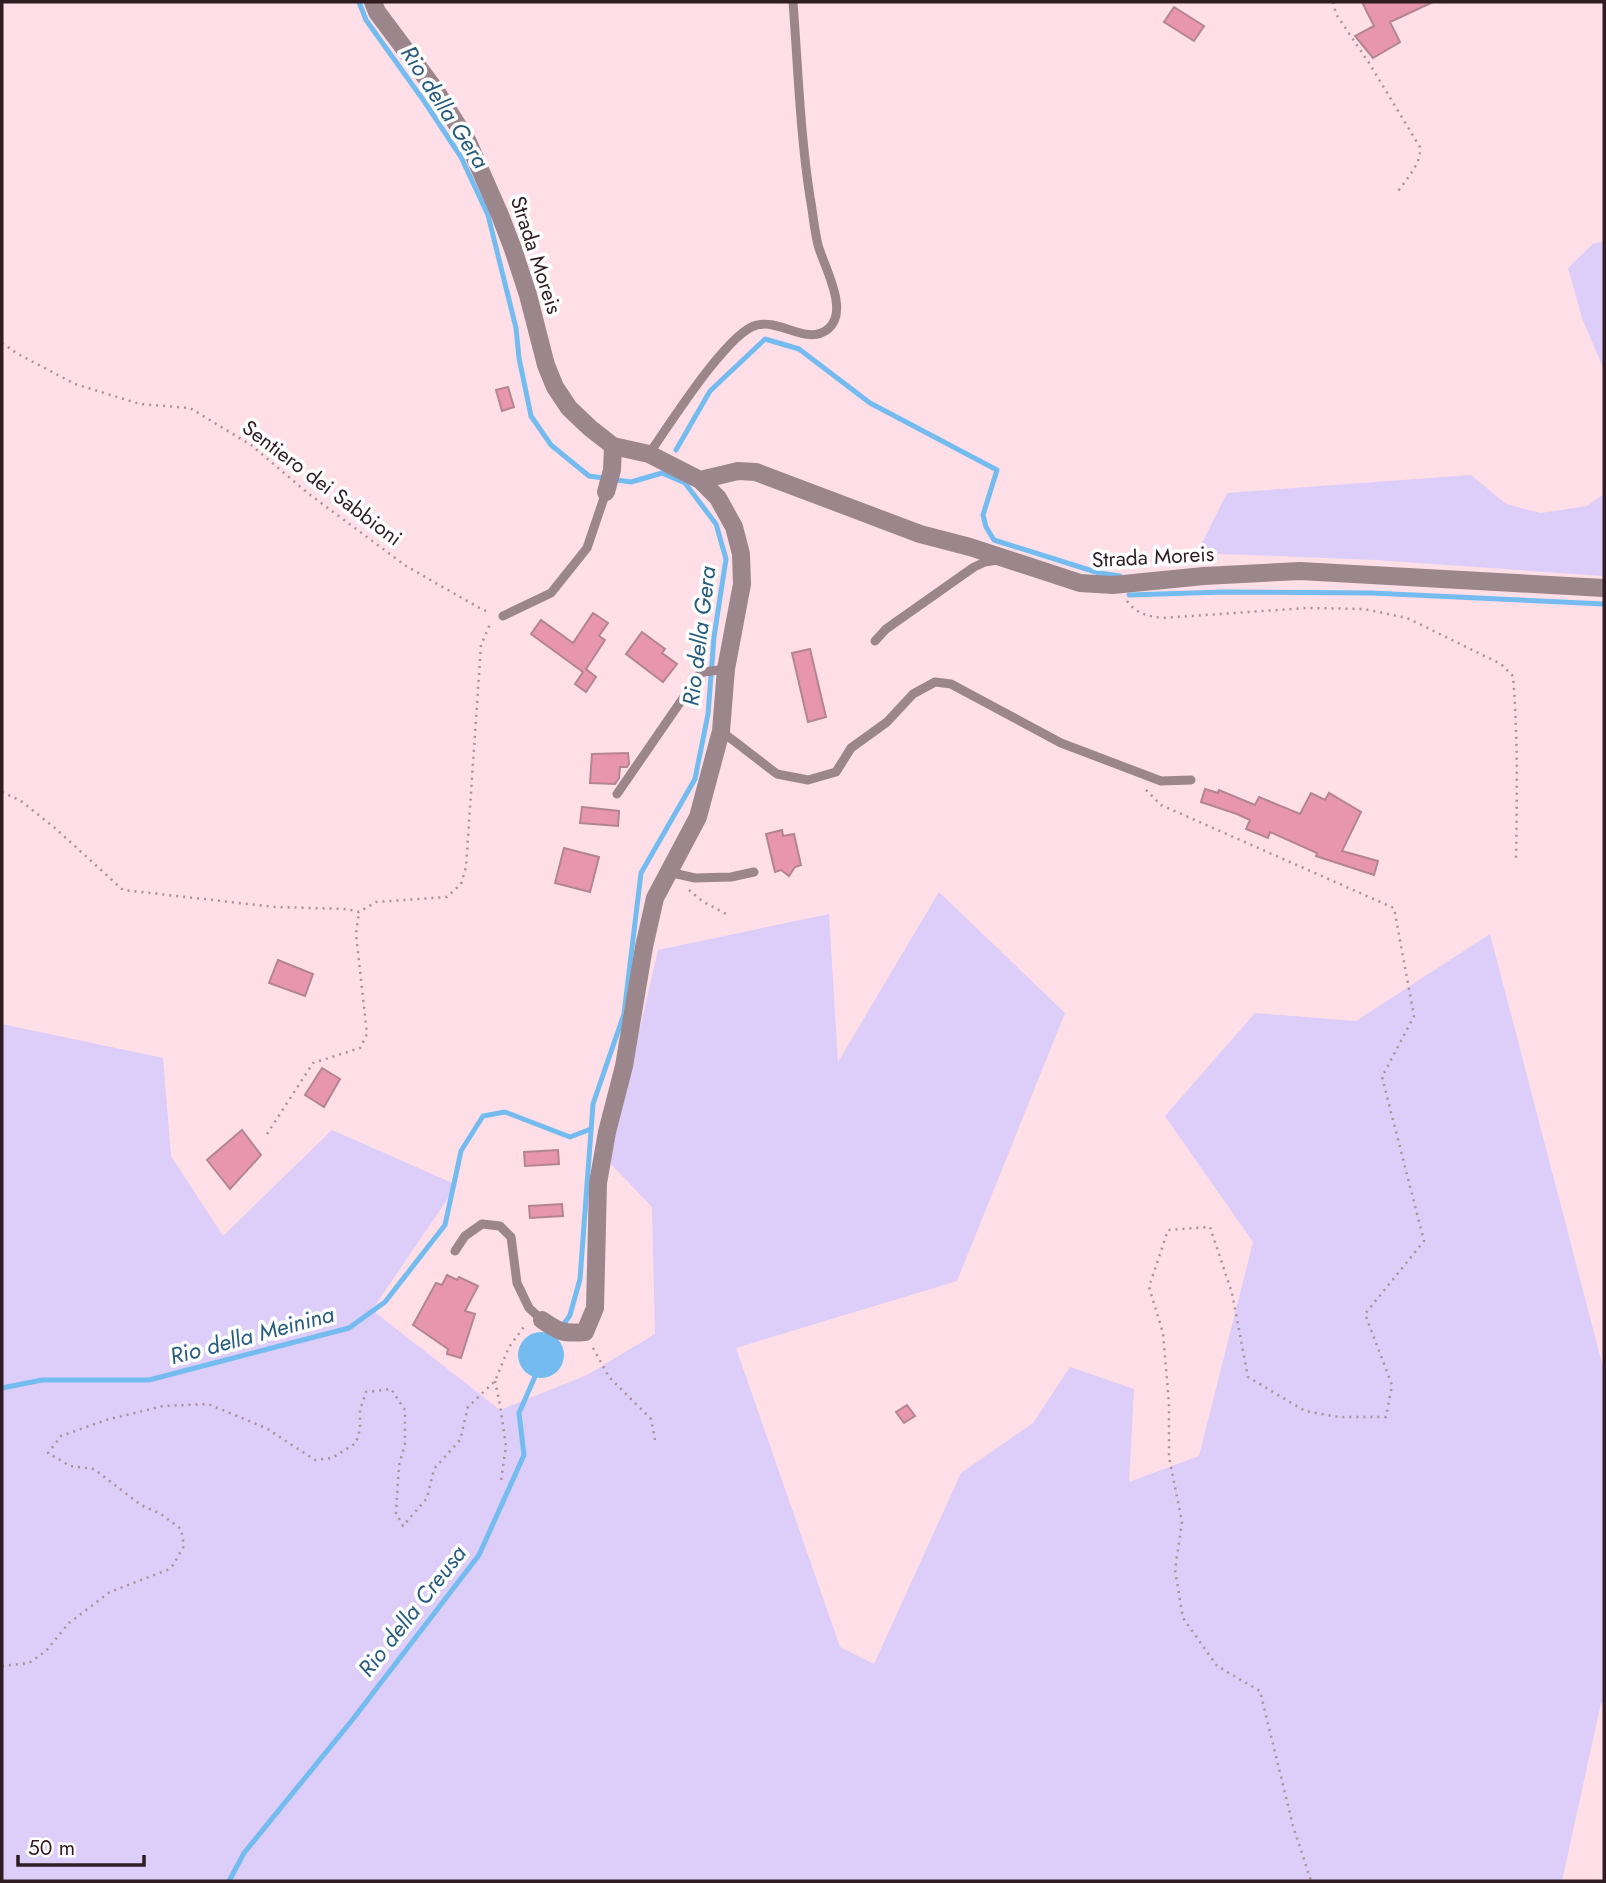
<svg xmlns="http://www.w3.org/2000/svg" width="1606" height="1883" font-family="Jost,sans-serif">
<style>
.green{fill:#dccdf9}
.water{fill:#74bcef}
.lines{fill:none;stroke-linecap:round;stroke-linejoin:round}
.stream{stroke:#74bcef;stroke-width:5}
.building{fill:#e896ae;stroke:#b38592;stroke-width:2}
.path{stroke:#ab9198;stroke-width:2.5;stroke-dasharray:2 5;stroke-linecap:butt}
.service{stroke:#9b868c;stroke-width:9}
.minor{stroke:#9b868c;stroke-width:18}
.labels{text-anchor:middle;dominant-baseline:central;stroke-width:7;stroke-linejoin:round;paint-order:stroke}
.street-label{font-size:21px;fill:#2f1d23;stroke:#fff}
.water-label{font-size:23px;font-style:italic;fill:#265b7e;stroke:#fff}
</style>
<rect width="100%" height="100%" fill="#fedfe7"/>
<path class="green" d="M1604,241v129l-22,-52 -14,-50 25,-24z
M1471,475l35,29 35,9 46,-7 17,-12v82l-228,-16 -179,-7 30,-60z
M939,892l126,121 -108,268 -221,67 104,299 34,17 87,-191 72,-50 37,-56 64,22 -5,93 70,-26 54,-214 -88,-126 90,-103 101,8 134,-87 114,437v331l-3,1 -39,178h-1560v-857l161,34 8,98 52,80 109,-106 125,55 -85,125 128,100 87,-35 68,-41 -3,-127 -43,-45 49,-212 171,-36 9,148z"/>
<path class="water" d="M518 1355a23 23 0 1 1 46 0a23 23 0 1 1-46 0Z"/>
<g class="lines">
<path class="stream" d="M359,2l7,18 58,81 37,56 27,58 28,113 3,30 12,58 20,29 38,31 42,6 31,-9 23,10 31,41 10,35 -12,78 -6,77 -13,65 -54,94 -17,141 -31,90 -13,175 -10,36 -8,12
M676,450l34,-59 55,-52 34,10 71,54 127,67 -14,45 3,12 8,13 105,33 21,3
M1129,595l94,-3 148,1 233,11
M2,1388l40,-8h107l200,-52 36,-26 60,-77 16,-74 22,-35 22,-4 65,25 21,-8
M229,1881l15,-28 109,-134 126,-164 45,-100 -5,-42 18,-41"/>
</g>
<path class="building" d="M1362,2h71l-43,20 10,20 -27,16 -18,-22 19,-10z
M1174,7l30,19 -10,15 -30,-19z
M508,387l6,20 -12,4 -6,-21z
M593,613l15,10 -9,13 6,4 -19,29 10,8 -10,15 -11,-8 8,-12 -52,-38 10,-14 32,23z
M642,632l23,17 -3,4 15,11 -14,18 -37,-28z
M810,649l16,68 -18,5 -16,-69z
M628,753l1,11 -2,3h-7l-1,11 -4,6 -25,-1 2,-29z
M1205,789l13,4 1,-3 36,15 4,-8 41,17 11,-21 14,7 4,-7 32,19 -19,39 36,10 -4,14 -58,-19 1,-3 -47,-21 -2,6 -22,-9 4,-9 -13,-6 -36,-12z
M582,807l37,4 -1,15 -38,-3z
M782,830l1,6 11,-2 7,31 -6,2 -6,9 -8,-6 -6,2 -9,-38z
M564,848l35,9 -9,35 -35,-9z
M278,960l35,14 -8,22 -36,-13z
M322,1068l18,11 -16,28 -19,-12z
M242,1130l19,25 -31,34 -23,-29z
M558,1150l1,14 -34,2 -1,-14z
M562,1204l1,12 -33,2 -1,-12z
M447,1275l10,5 2,-3 19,9 -13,25 10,3 -14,44 -14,-4 1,-5 -35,-24 23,-42 6,2z
M907,1405l8,11 -11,7 -8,-11z"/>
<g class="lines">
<path class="path" d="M1333,2l3,12 33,49 51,84c2,17 -15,33 -23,46
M2,343l16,11 57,30 65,20 50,4 61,37 58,49 97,72 77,44 7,2
M1127,601c10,13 20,15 36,17l143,-10 58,1 43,9 94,46 12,12c5,62 4,123 3,185
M1146,790l15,15 233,103 20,108 -32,61 42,164 -59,73 27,71 -6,32h-47l-34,-6 -57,-34 -16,-84 -22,-66 -42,3 -19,57 14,46 6,71v53l13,65 -7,48 8,48 34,48 43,25 33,135 18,55
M2,792l19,9 34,27 68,62 152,17 72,2 12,3 17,-10 71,-5 14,-13 5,-17 15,-222 10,-23
M689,890l13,11 28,15
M267,1134l46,-71 47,-15 7,-14 -11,-100 3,-22
M593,1348l16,29 42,42 5,26
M495,1381l5,24 6,41 -5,35
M2,1666l27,-3 17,-12 23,-28 41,-31 57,-22 6,-5 11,-19 -3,-17 -20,-15 -20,-9 -47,-36 -24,-3 -22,-13 13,-17 45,-16 57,-14 45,-2 58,24 49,32 17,-2 24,-15 4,-14v-19l6,-18 25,-3 14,21v34l-6,21 -3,48 7,13 24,-28 7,-29 26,-29 8,-33 27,-26 14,-34 17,-23"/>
<path class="service" d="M649,454c19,-27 79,-123 108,-129 24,-6 50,21 71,4 22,-18 -4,-62 -10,-84 -4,-16 -5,-32 -8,-48 -10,-64 -12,-130 -17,-195
M503,616l48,-23 36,-45 19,-56
M875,641l11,-12 88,-62 11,-5 12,-2
M721,731l56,43 31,6 28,-8 15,-24 36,-26 26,-28 22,-12 16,2 110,59 100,38 30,-1
M617,794l82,-119 5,-3 22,-3
M668,872l27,6 36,-1 23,-5
M455,1251l10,-15 17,-12 18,2 11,11 6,46 12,25 13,12"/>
<path class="minor" d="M373,2l4,10 59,79 32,51 32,73 13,34 15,46 18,70 9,22 14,21 21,20 23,18 36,8 51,26 18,18 16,29 7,27 1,30 -16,85 -5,62 -23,86 -43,81 -11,49 -20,119 -17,66 -9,51 -3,125 -10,24c-21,2 -26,0 -43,-12
M700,480l38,-9 18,1 164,62 50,13 110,36 33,2 91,-9 96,-5 304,17
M606,492l6,-22 1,-24"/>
</g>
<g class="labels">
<g class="street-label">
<text transform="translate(536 255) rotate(72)">Strada Moreis</text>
<text transform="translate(322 483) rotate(37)">Sentiero dei Sabbioni</text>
<text transform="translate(1153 557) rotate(-3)">Strada Moreis</text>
</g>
<g class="water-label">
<text transform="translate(445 107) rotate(57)">Rio della Gera</text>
<text transform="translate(699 636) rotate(-83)">Rio della Gera</text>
<text transform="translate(252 1335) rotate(-15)">Rio della Meinina</text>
<text transform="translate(412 1611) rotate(-52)">Rio della Creusa</text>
</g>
</g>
<rect width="1606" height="1883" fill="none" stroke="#2f1d23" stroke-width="7"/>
<path d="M18 1855v10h126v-10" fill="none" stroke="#2f1d23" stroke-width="3.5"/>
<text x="28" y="1855" font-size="21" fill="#2f1d23" stroke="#ffffff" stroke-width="5" paint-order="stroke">50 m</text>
</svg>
